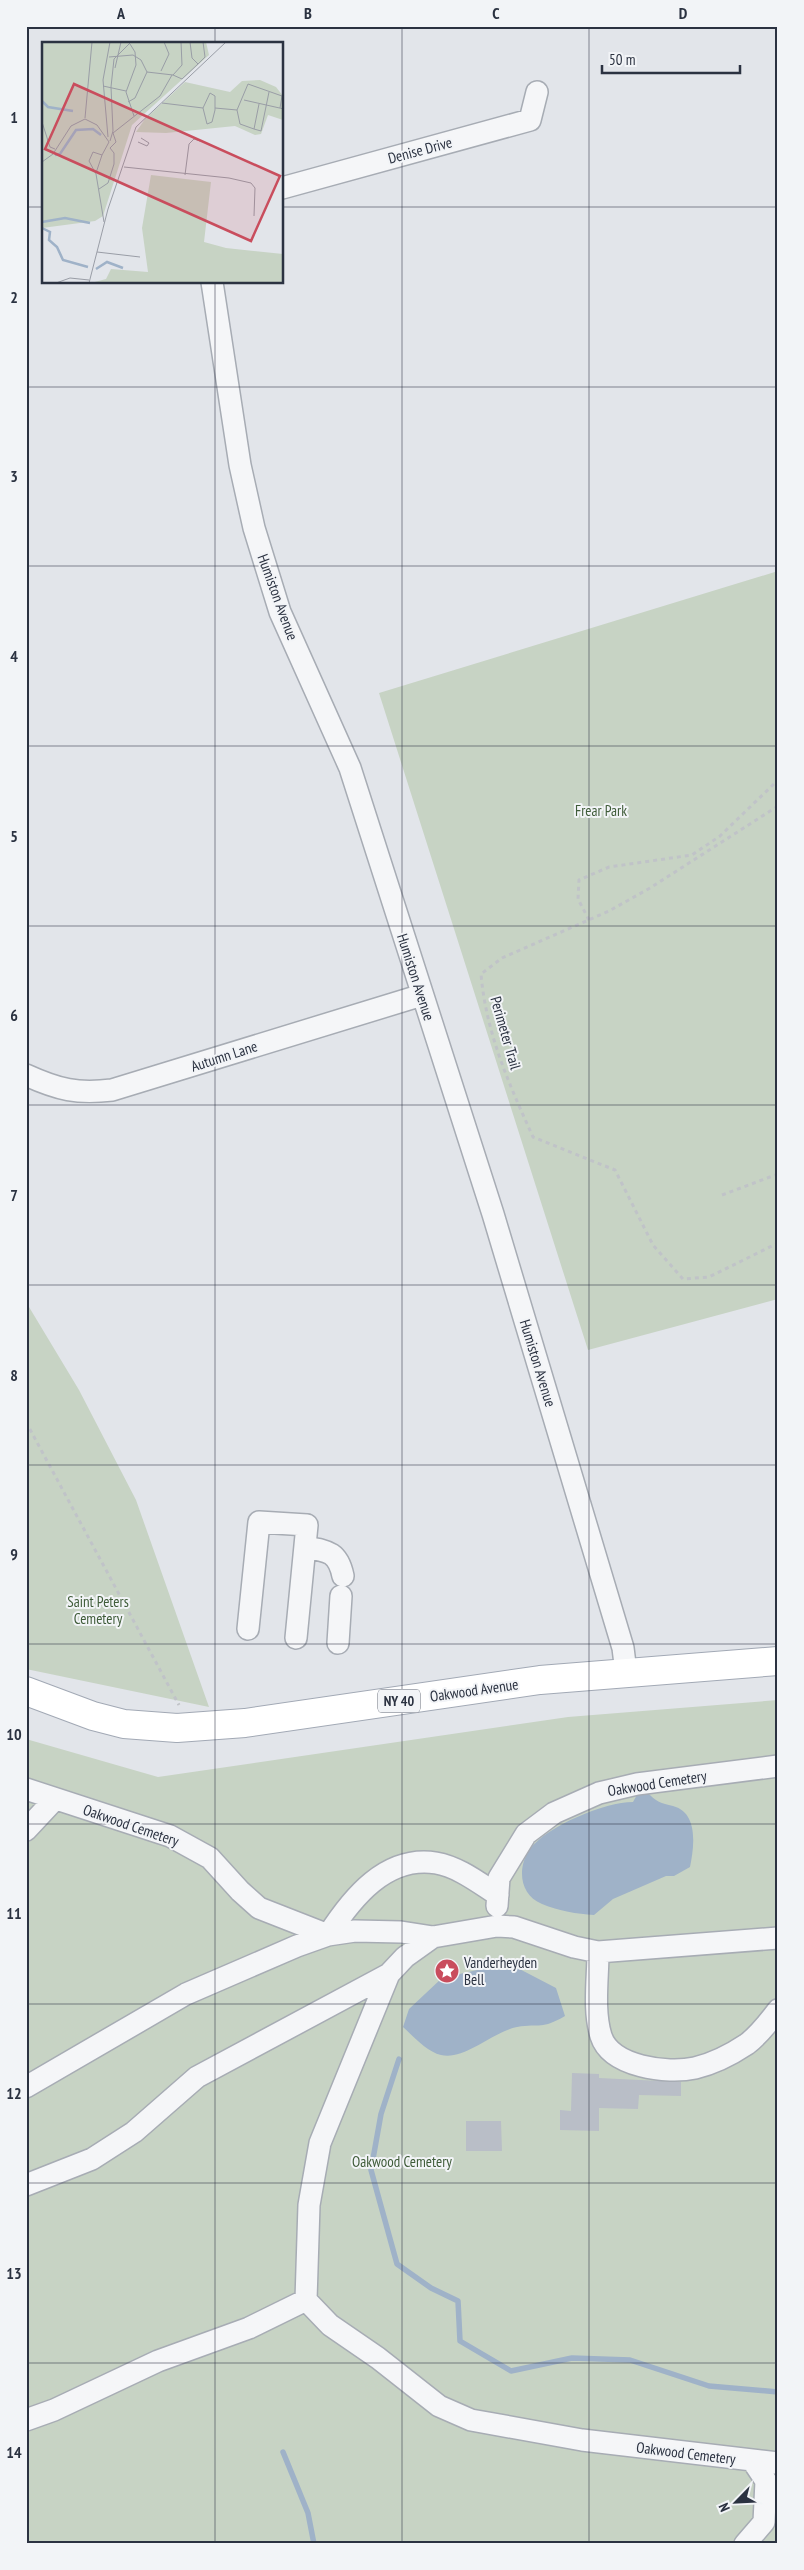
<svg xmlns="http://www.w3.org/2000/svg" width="804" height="2570" font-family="'PT Sans Narrow',sans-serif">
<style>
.green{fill:#c7d3c4}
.water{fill:#9fb2c8}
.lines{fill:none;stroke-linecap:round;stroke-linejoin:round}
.stream{stroke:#9fb2c8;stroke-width:5.5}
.building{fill:#b9bec7}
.minor-casing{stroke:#a7acb4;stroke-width:24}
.major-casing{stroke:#a2a9b5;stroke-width:30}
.path{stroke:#c0c3c8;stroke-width:3;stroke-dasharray:4 4;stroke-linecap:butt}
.minor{stroke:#f5f6f8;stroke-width:21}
.major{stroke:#fff;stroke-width:28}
.grid{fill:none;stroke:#2b3241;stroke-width:1;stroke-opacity:0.55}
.labels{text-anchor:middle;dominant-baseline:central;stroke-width:4;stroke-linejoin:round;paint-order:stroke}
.shield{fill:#f2f4f7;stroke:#676c78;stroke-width:1}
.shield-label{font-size:14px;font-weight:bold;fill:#2b3241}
.street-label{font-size:15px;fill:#2b3241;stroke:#f2f4f7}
.park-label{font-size:15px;fill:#3f5c39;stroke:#f2f4f7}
.poi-label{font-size:15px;fill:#2b3241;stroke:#f2f4f7;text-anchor:start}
.inset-river{fill:none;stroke:#9fb2c8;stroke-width:2.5}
.inset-road{fill:none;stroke:#999da6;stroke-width:1}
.view{fill:#c94d5d;fill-opacity:0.15;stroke:#c94d5d;stroke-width:2.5}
.inset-edge{fill:none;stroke:#2b3241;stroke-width:2.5}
.neatline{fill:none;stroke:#2b3241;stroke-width:2}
.grid-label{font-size:16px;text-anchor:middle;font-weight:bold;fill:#2b3241}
</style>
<rect width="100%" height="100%" fill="#e2e5ea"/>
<path class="green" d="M778,571v728l-190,51 -209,-657z
M26,1302l53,88 57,110 73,207 -183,-38z
M778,1700v844h-752v-805l132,38 410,-60z"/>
<path class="water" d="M647,1792c9,10 14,11 26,14 26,7 21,41 17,61l-16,9h-8l-53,23 -19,16c-17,-1 -35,-4 -52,-11 -23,-9 -25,-37 -12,-55 17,-23 75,-47 103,-47l5,-9z
M508,1963l48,25 9,28c-24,14 -24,7 -48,11 -23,4 -53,34 -76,28 -14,-3 -28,-19 -38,-28l6,-18 33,-31z"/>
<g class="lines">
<path class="stream" d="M399,2059l-18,55 -10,56 26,94 34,24 27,13 2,40 51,30 61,-13 58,2 79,26 69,6
M283,2452l25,61 6,31"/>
</g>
<path class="building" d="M572,2073l27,1v4l82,4v14l-42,-1 -1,14 -39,-1v23l-39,-1v-20l11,1z
M466,2121h35l1,30h-36z"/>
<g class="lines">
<defs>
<path id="minor" d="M282,188l248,-68 7,-28
M212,282l28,183 14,63 26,84 70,156 143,446 130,434 3,24
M26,1075c33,15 51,19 86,15l310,-95
M305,1547c23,4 33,5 38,29
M248,1629l11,-107 48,3 -11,113
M338,1643l3,-47
M26,1789l144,47 40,22 30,33 19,17 69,27c24,-37 58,-80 108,-72 23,4 43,20 62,32
M26,1830l29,-31
M497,1906l2,-28 27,-44 28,-21 45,-20 38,-9 141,-18
M598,1952l180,-14
M778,2010c-9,12 -19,25 -31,34 -15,10 -35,20 -52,24 -28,6 -84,-1 -94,-32 -8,-26 -3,-58 -3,-84l-24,-5 -60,-20 -17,-1 -64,11 -28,20 -16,17 -69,169 -11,62 -3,95 24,25 48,33 61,48 32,14 111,20 196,23
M26,2087l160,-93 111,-48 31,-11 27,-4 46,1 32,5
M26,2185l66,-26 42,-27 63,-55 192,-103
M26,2420l28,-10 104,-49 91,-33 57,-28
M745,2544l19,-22 2,-41 -14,-21"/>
<path id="major" d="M26,1691l67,25 31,8 53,4 68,-5 295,-43 238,-19"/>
</defs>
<use href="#minor" class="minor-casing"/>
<use href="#major" class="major-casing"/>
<path class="path" d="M778,806l-128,82 -41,23 -107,47 -21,16c5,59 28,110 52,163l82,33 38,75 30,34 26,-2 69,-34
M589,920l-11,-21 1,-19 30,-13 83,-12 28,-19 58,-56
M722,1195l56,-21
M26,1422l153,283"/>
<use href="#minor" class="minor"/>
<use href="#major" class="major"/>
</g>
<path class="grid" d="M215,26v18M402,26v2518M589,26v2518M26,207h18M282,207h496M215,282v2262M26,387h752M26,566h752M26,746h752M26,926h752M26,1105h752M26,1285h752M26,1465h752M26,1644h752M26,1824h752M26,2004h752M26,2183h752M26,2363h752"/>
<defs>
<symbol id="sight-disc" viewBox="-11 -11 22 22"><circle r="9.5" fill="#c94d5d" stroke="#f2f4f7"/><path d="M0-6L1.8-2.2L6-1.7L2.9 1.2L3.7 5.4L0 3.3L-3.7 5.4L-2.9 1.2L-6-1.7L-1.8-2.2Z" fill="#fff"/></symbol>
</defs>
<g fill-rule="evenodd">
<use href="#sight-disc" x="433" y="1957" width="28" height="28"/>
</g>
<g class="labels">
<rect class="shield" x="378" y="1689.5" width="42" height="23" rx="4"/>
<g class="shield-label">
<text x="399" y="1701">NY 40</text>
</g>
<g class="street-label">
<text transform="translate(420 150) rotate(-15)">Denise Drive</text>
<text transform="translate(278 597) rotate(70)">Humiston Avenue</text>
<text transform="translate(416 977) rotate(72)">Humiston Avenue</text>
<text transform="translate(506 1033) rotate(74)">Perimeter Trail</text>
<text transform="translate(224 1056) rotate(-18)">Autumn Lane</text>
<text transform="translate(538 1363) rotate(73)">Humiston Avenue</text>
<text transform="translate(474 1690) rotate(-8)">Oakwood Avenue</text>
<text transform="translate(657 1783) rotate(-9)">Oakwood Cemetery</text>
<text transform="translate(131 1825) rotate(19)">Oakwood Cemetery</text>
<text transform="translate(686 2453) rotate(7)">Oakwood Cemetery</text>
</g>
<g class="park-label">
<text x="601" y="810">Frear Park</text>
<text x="98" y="1601">Saint Peters<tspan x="98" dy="17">Cemetery</tspan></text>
<text x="402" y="2161">Oakwood Cemetery</text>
</g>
<g class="poi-label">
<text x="464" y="1962">Vanderheyden<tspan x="464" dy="17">Bell</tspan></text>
</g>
</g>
<g transform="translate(42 42)">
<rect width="241" height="241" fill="#e2e5ea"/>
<path d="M0,0h164l3,13 -77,70 -29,91 -8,5 -53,7zM218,38l16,7 7,9v28v-4l-15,-5 -7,19 -6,1 -20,-9 -69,7 -30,-1 9,-13 40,-37 45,10 12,-11zM109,133l60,7 -7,60 22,6 57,6v29h-192l15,-4 5,-10 37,3 -6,-44z" fill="#c7d3c4"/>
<path class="inset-river" d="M0,59l6,6 25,4M13,113l5,-1 16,-24 17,-1 8,6M0,180l23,-4 25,5M0,186l8,4 -1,8 8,7 6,13 25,7M54,227l11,-7 16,6"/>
<path class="inset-road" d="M148,0l2,16 6,6 7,-7 -2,-15M88,2l5,8 1,13 -10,27 8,24M67,15l24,-2 8,5 6,12 26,3 9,-10 -1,-23M73,26l6,-26M119,29l8,-17 -5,-12M131,33l9,4 16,-15M61,44l23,5M168,51l5,3v14l-3,12 -5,2 -4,-16zM202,58l40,9M86,60l7,-4 12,-26M120,61l41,5M173,66l22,2 11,-26 34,12 -2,12M195,68l3,14 14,5 5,-25M43,76l7,-76M0,80l8,25 5,2M212,87l7,2 8,-39M66,95l-5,-57 7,-38M68,99l3,-10 -2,-44 3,-28 17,-17M96,100l9,4 2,-3 -8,-5M68,106l6,-6 -3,-9 47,-37 12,-21M0,120l11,-8 18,-28 14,-7 12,6 12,17 -7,13 -9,-3 -4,9 7,13 8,48M82,125l105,11 22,5 4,5 -1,28M54,131l6,-18M143,133l4,-31 5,-5 6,2M57,147l9,-6 6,-19v-11l-4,-5M55,210l43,5M14,241l14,-5 19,2M47,241l19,-74 28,-82 90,-85"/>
<path class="view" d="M32,42l206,92 -29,65 -206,-92z"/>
<rect width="241" height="241" class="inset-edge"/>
</g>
<rect width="804" height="2570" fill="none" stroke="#f2f4f7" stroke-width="55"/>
<g transform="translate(736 2502) rotate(246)" stroke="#f2f4f7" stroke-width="4" paint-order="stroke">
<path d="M0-4L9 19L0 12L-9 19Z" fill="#2b3241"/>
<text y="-8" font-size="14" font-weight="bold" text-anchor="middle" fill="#2b3241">N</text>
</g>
<path d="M602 65v8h138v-8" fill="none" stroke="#2b3241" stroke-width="2.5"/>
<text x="609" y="65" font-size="15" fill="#2b3241" stroke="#f2f4f7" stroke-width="4" paint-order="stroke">50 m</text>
<rect x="28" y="28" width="748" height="2514" class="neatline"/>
<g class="grid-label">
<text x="121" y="19">A</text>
<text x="308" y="19">B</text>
<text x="496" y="19">C</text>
<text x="683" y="19">D</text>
<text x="14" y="123">1</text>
<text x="14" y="303">2</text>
<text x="14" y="482">3</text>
<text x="14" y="662">4</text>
<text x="14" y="842">5</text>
<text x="14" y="1021">6</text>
<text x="14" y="1201">7</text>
<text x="14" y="1381">8</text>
<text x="14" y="1560">9</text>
<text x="14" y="1740">10</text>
<text x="14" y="1919">11</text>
<text x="14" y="2099">12</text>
<text x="14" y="2279">13</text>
<text x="14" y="2458">14</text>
</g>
</svg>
